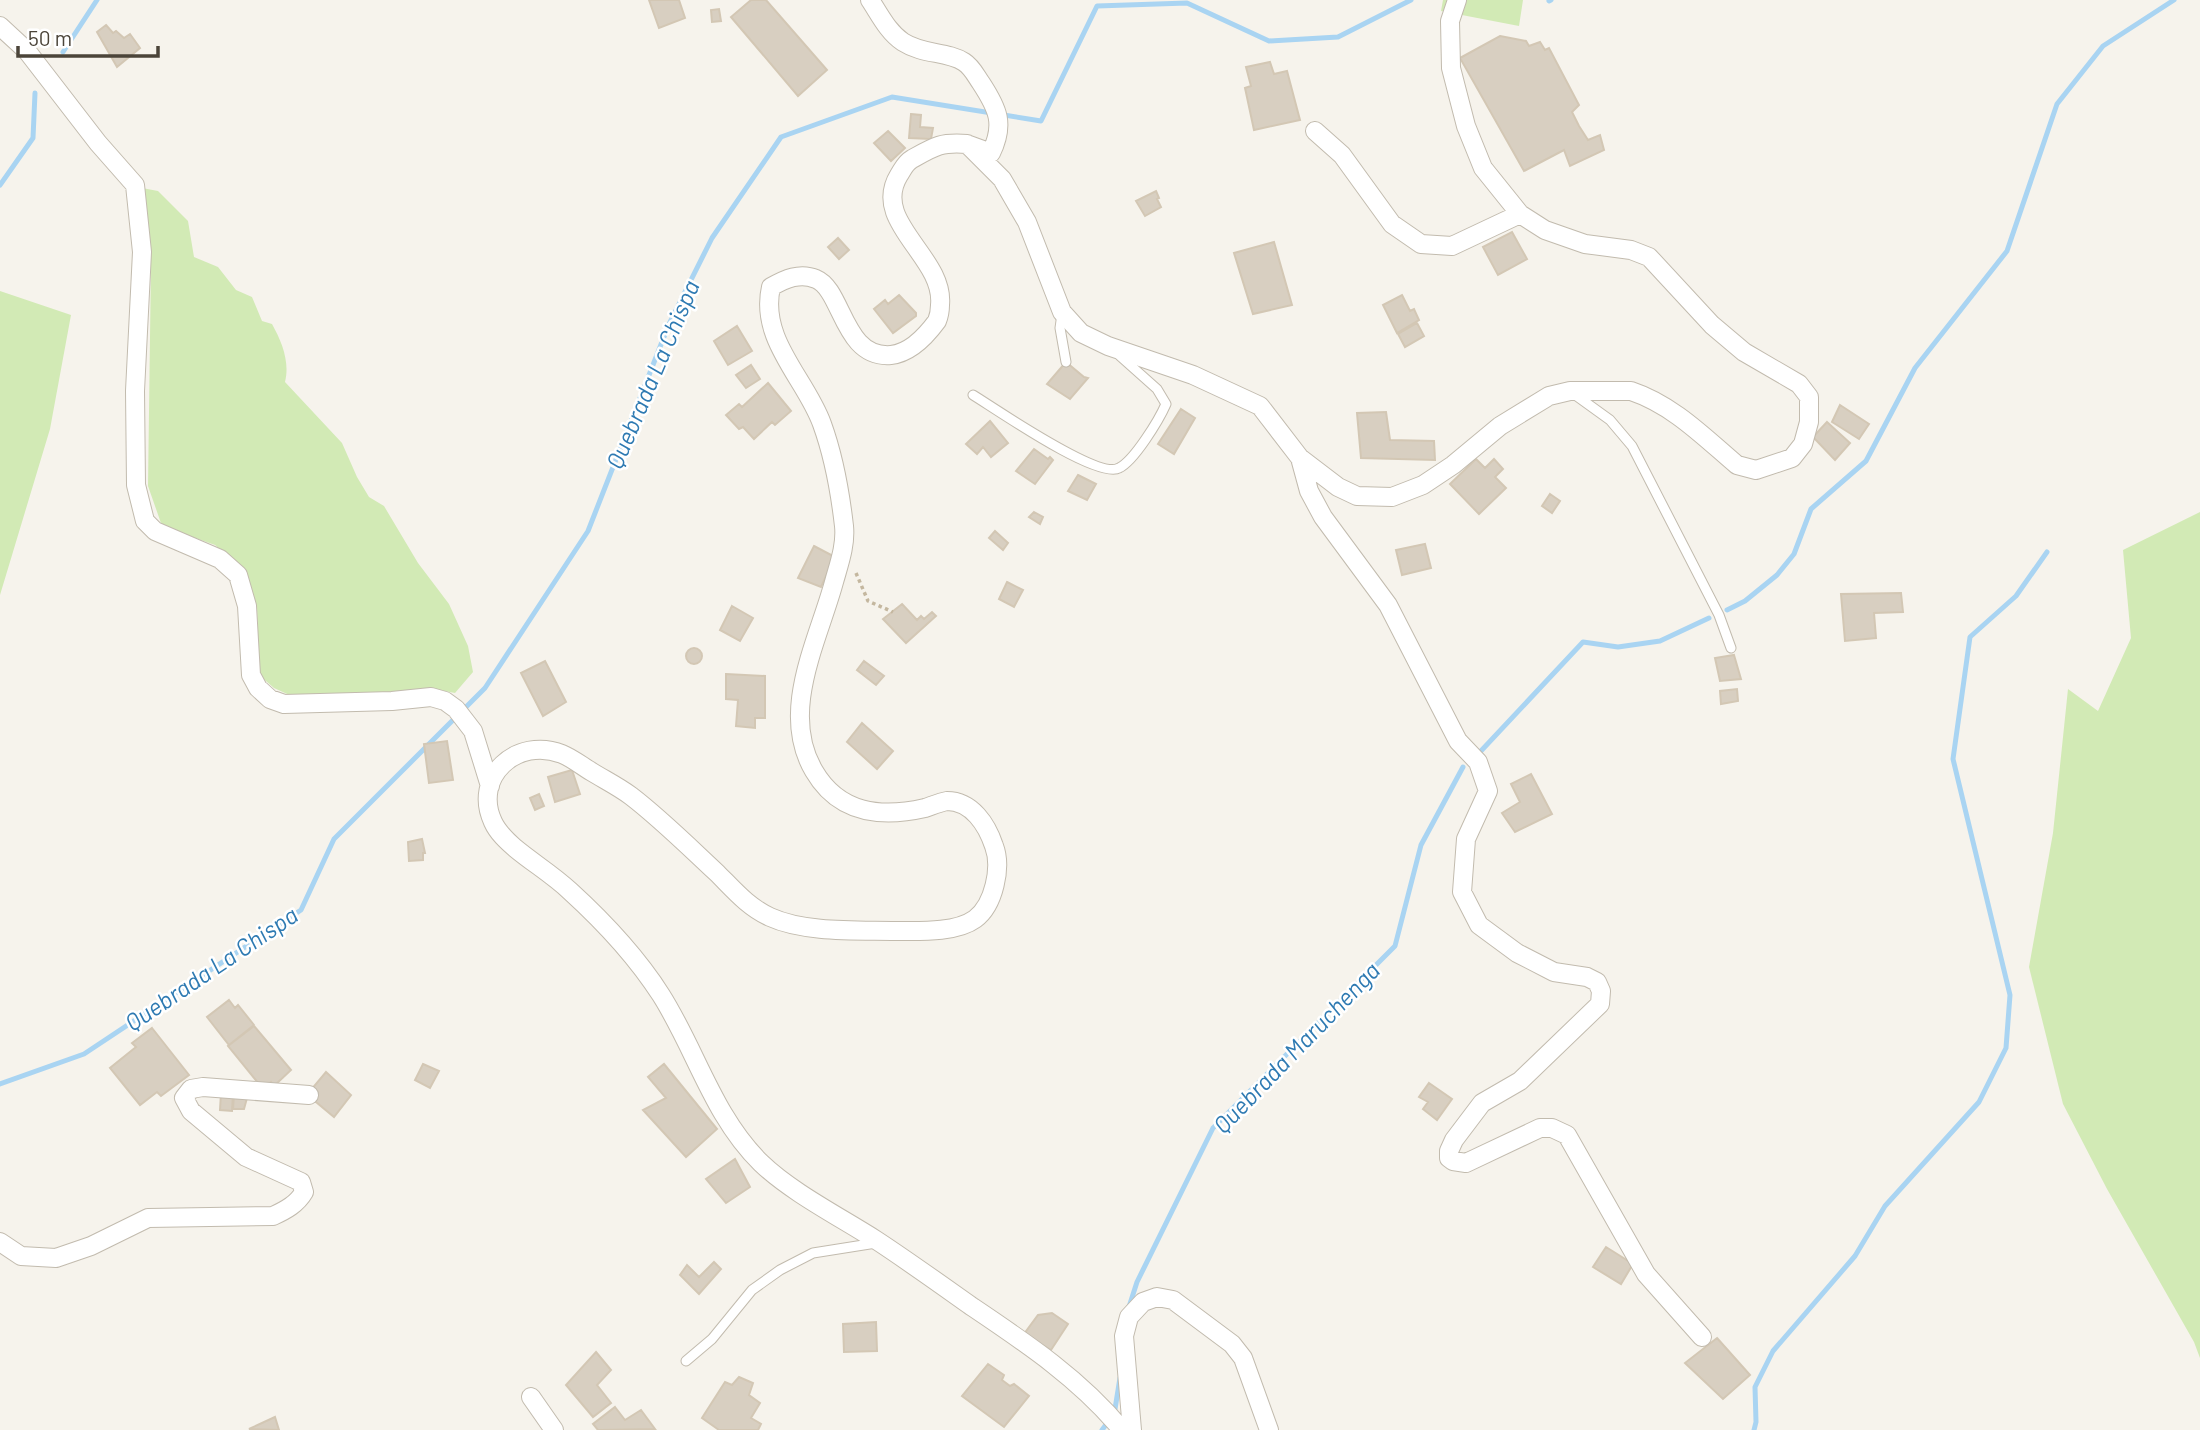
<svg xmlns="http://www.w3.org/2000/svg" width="2200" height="1430" font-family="Barlow,sans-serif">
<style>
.green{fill:#d2eab5}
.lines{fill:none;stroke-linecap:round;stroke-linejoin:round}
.stream{stroke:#a9d4f2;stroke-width:5}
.building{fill:#d8cfc1;stroke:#d3c7b4;stroke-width:2}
.service-casing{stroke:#c2bbae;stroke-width:11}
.minor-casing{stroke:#c2bbae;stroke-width:20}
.path{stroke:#c4b79f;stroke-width:3.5;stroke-dasharray:3.5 3.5;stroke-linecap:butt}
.service{stroke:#fff;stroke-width:9}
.minor{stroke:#fff;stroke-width:18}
.labels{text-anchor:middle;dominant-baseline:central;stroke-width:5;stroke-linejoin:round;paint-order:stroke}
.water-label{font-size:24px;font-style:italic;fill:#2e7ab2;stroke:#fff}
</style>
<rect width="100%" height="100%" fill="#f6f3ec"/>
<path class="green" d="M1443,0h80l-4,26 -78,-15z
M142,188l16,3 30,30 6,36 24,10 18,23 16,7 10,24 10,3c10,18 18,38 13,58l57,61 15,34 12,20 15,9 34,57 31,41 19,42 5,26 -18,21 -21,-4 -31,4 -107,5 -22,-10 -15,-13 -2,-68 -12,-35 -30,-27 -53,-19 -14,-40 3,-223z
M0,291l71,24 -21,114 -50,166z
M2200,512v846l-6,-16 -87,-153 -44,-85 -34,-137 24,-134 15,-144 30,22 33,-73 -8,-88z"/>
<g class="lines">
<path class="stream" d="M1549,1l2,-1
M63,52l34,-52
M0,185l33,-47 2,-45
M1727,610l18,-9 32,-26 17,-21 17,-45 55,-48 49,-93 92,-117 50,-147 46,-58 71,-46
M1480,752l103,-110 35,5 42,-6 49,-23
M0,1084l84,-30 217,-144 33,-71 151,-151 103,-157 81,-207 43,-86 69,-101 111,-40 149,24 56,-115 90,-3 82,38 69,-4 73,-37
M1128,1310l9,-28 76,-154 182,-182 26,-101 42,-78
M1115,1409l5,-31
M1102,1430l3,-4
M1754,1430l2,-8 -1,-35 18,-36 82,-95 30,-50 94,-104 27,-54 4,-53 -57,-236 17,-122 46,-41 31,-44"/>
</g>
<path class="building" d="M649,0h30l6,18 -26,10z
M751,0h15l61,70 -29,26 -67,-79z
M719,9l2,12 -9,1 -1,-12z
M106,25l7,8 3,-2 8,7 6,-4 10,14 -23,19 -20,-35z
M1500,36l26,5 3,5 11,-4 5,8 4,-2 30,57 -7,7 7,14 9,14 12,-5 4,15 -34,16 -6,-16 -40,21 -64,-113z
M1270,62l4,12 13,-3 13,49 -46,10 -9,-42 6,-2 -5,-19z
M911,114l10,1 -1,12 13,1 -2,11 -22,-1z
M888,131l17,17 -14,13 -17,-18z
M1156,191l3,7 -2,1 4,8 -16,9 -9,-15z
M1512,232l15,27 -29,16 -15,-28z
M838,238l11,12 -10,9 -11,-12z
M1274,242l18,63 -39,9 -19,-61z
M899,295l17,18v3l-23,17 -19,-24 11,-9 3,4z
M1402,295l8,16 4,-2 5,11 -22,13 -14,-28z
M1417,323l7,13 -19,11 -7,-13z
M737,326l15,25 -24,14 -14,-24z
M1066,362l18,15 4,1 -18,21 -23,-15z
M751,365l9,14 -14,9 -10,-13z
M768,383l23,28 -16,14 -3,-3 -18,17 -11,-12 -4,2 -13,-14 13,-11 3,3z
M1840,405l29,19 -10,15 -27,-17z
M1181,409l14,9 -21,36 -16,-10z
M1386,412l4,28 44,1 1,19 -74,-2 -4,-45z
M990,421l18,22 -17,14 -8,-10 -6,7 -11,-10z
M1827,422l23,21 -15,17 -22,-23z
M1034,449l14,10 2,-2 3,3 -18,24 -19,-13z
M1476,459l9,9 9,-9 9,10 -8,8 11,11 -27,26 -29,-30z
M1078,475l18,9 -9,16 -19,-9z
M1550,494l10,7 -8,12 -10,-7z
M1034,512l9,5 -3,7 -11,-7z
M995,531l13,12 -5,7 -14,-12z
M1425,544l6,24 -29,7 -6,-25z
M814,546l21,11 -14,30 -23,-9z
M1007,582l16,8 -9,17 -15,-8z
M1901,593l2,19 -29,1 2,25 -31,3 -4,-47z
M902,604l15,16 4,-4 3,3 8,-7 4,4 -30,27 -23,-24z
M732,606l21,12 -13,23 -20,-11z
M686 656a8 8 0 1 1 16 0a8 8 0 1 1-16 0Z
M1734,655l7,24 -21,2 -5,-23z
M545,661l21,41 -23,14 -22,-43z
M864,661l20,15 -8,9 -19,-15z
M726,674l39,2v42h-10v10l-19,-2 2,-26 -12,-1z
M1737,689l1,12 -17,3 -1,-13z
M862,723l31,28 -16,18 -30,-27z
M447,741l6,39 -24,3 -5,-39z
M572,770l8,24 -25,8 -7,-25z
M1531,774l21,40 -37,18 -13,-19 18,-11 -9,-18z
M539,794l5,12 -9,4 -5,-12z
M422,839l3,14h-2v7l-14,1 -1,-19z
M229,1000l6,8 3,-3 16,20 -25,20 -22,-28z
M254,1026l37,44 -17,16 -3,-4 -8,7 -35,-43z
M152,1028l37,47 -28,21 -4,-4 -17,13 -30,-37 26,-21 -4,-4z
M423,1064l16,7 -9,17 -15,-8z
M664,1064l53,65 -31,28 -43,-47 23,-12 -18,-21z
M326,1072l25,23 -17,22 -24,-20v-6z
M1429,1083l23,16 -15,21 -14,-11 5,-7 -9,-5z
M221,1093l12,1 -1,17 -12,-1z
M234,1094l13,4 -3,11h-11z
M735,1159l15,28 -24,16 -20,-24z
M1606,1247l27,17 -12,20 -28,-17z
M714,1262l7,7 -22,25 -19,-19 7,-10 12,12z
M1052,1313l16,11 -17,26 -27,-16 14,-19z
M876,1322l1,29 -33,1 -1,-28z
M1717,1338l33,37 -27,24 -38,-36z
M596,1352l15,18 -14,15 14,18 -18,14 -27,-32z
M988,1364l16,11 -2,5 8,6 4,-2 15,12 -25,31 -42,-31z
M739,1377l14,6 -4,12 11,8 -9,15 10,6 -3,6h-39l-17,-12 23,-36 7,3z
M615,1407l10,13 16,-10 14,19 -57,1 -5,-6z
M275,1417l4,13 -30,-1z"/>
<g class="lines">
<defs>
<path id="service" d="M1062,314l-2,14 6,34
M1574,394l36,26 22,26 87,169 12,33
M973,395c23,14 125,85 146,73 15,-7 40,-48 47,-64l-9,-15 -37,-33
M686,1361l26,-22 40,-49 28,-20 33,-17 63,-10"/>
<path id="minor" d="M870,0c10,15 18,32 33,42 20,13 44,9 61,20 8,5 12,14 17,21 17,26 24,41 10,70l-22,-8
M0,26l27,25 71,92 37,42 7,67 -7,139 1,94 9,36 10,10 65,28 18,16 9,31 4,69 7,13 12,11 14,5 108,-3 39,-4 14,4 11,8 17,22 17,55
M1315,131l27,24 50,69 29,20 31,2 68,-32
M1300,458l9,33 14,26 65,88 70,136 20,21 10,29 -22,48 -4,53 17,33 38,28 37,19 33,5 10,5 4,9 -1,13 -80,77 -38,22 -28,37 -5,11v7l4,3 13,2 74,-35h12l15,7 79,139 56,63
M0,1242l21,14 35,2 35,-12 57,-28 125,-2c13,-6 24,-12 31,-24l-3,-10 -55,-25 -55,-46 -7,-13 7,-9 12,-2 106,8
M531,1397l23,33
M1122,1430c-42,-51 -96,-87 -151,-124 -31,-22 -63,-45 -95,-66 -36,-23 -85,-48 -115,-77 -48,-47 -65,-113 -100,-168 -25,-39 -57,-73 -91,-104 -17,-16 -37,-28 -55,-43 -8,-7 -17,-15 -22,-26 -21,-45 24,-86 69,-68 10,4 20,12 30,18 13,8 27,15 39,24 30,23 58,51 86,77 17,17 31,34 53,44 35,16 88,13 126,14 22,0 60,2 79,-12 19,-14 27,-52 19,-73 -7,-21 -22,-45 -47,-45 -6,1 -16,5 -22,7 -44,10 -86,6 -111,-37 -35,-59 4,-130 20,-189 5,-18 12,-37 10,-56 -4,-35 -10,-69 -22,-102 -16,-45 -63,-84 -51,-137 14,-8 29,-15 45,-8 27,11 27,80 75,76 19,-2 35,-19 46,-34 2,-5 3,-11 3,-16 5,-48 -70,-83 -41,-130 4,-6 6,-12 13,-16 23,-13 29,-17 55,-15l35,35 25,43 35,90 19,21 27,13 85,29 67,31 40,52 38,29 19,9 35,1 31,-12 30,-20 47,-39 49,-30 21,-5h61c42,14 73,46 106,74l19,5 36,-12 11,-14 6,-22v-25l-10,-13 -55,-32 -32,-27 -63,-68 -18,-7 -46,-6 -40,-14 -25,-16 -37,-46 -17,-42 -15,-58 -1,-47 7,-21
M1132,1430l-8,-94 5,-19 14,-15 14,-5 16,3 59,44 11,14 26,72"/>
</defs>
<use href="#service" class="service-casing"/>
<use href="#minor" class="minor-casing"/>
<path class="path" d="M856,573l12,28 25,11"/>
<use href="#service" class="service"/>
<use href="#minor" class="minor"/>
</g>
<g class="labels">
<g class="water-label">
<text transform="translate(652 374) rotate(-67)">Quebrada La Chispa</text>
<text transform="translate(211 968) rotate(-34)">Quebrada La Chispa</text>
<text transform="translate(1296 1047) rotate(-46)">Quebrada Maruchenga</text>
</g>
</g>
<path d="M18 46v10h140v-10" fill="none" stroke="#4b4439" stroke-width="3.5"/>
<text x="28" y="46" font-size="21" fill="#4b4439" stroke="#ffffff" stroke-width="5" paint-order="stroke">50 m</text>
</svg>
